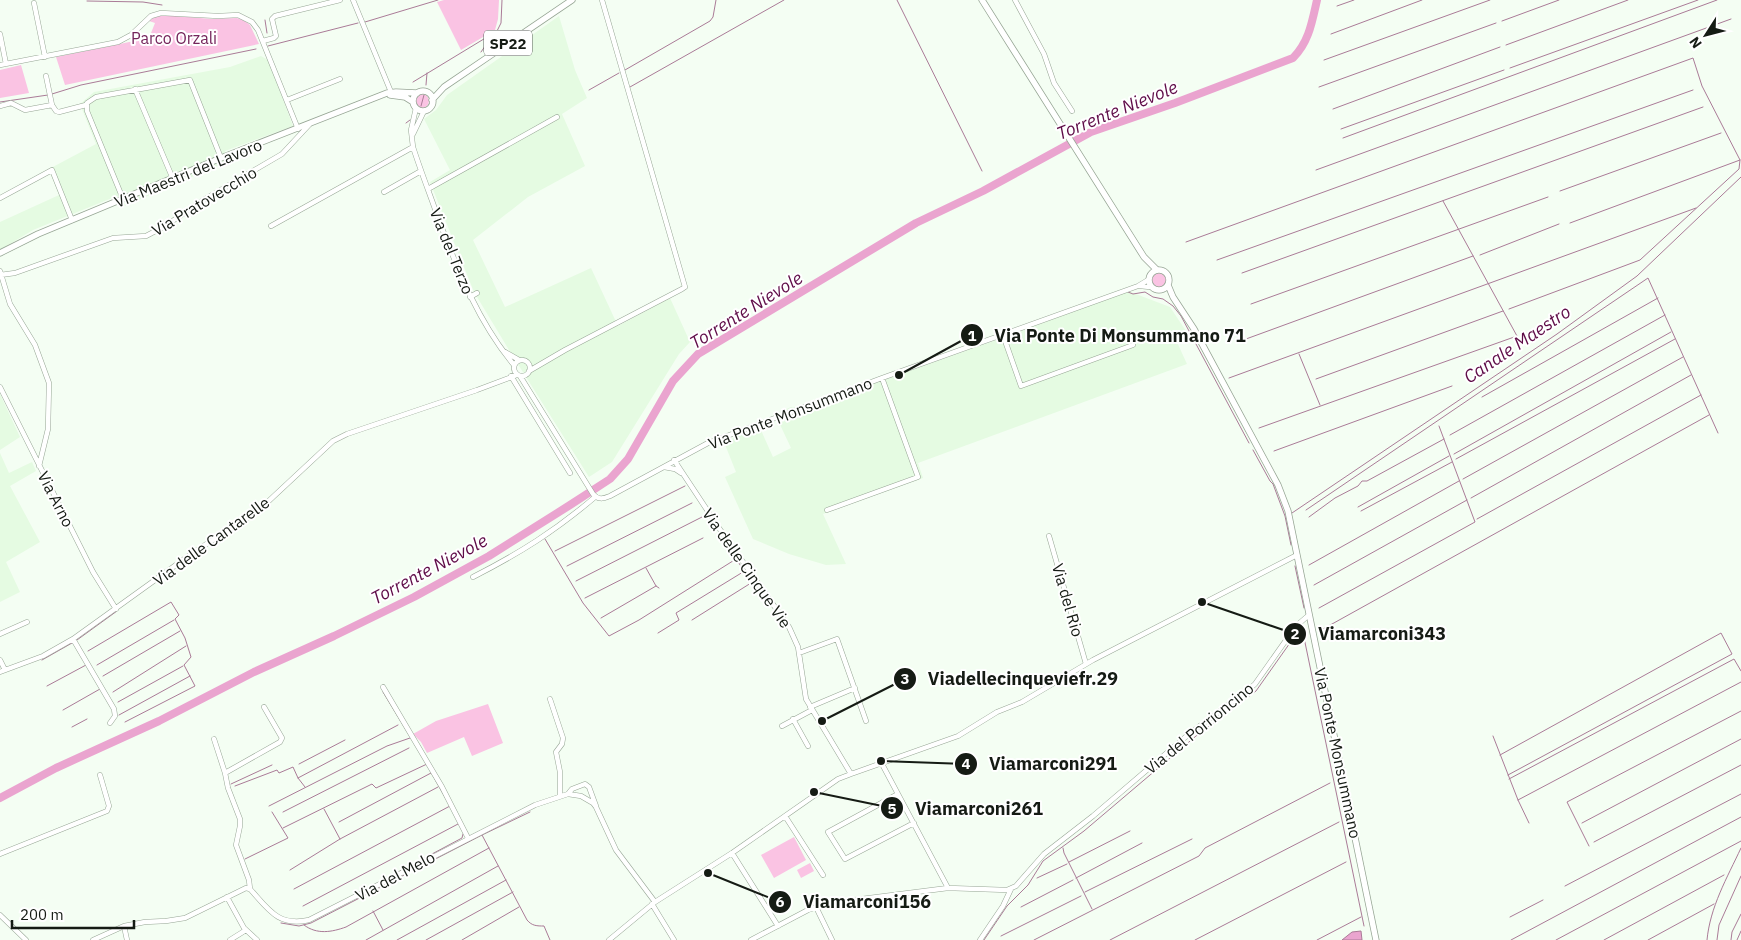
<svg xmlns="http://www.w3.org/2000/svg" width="1741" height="940" font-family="'IBM Plex Sans',sans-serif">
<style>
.built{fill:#e5fbe2}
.green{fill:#fac3e3}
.water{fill:#eaa4cf;stroke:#aa7b97}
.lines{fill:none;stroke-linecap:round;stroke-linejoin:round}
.stream{stroke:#aa7b97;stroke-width:1}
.river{stroke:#eaa4cf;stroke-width:8}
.minor-casing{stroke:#97a695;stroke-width:5.5}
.major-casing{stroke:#97a695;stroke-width:7}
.minor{stroke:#fff;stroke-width:4.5}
.major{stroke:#fff;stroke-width:5.5}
.labels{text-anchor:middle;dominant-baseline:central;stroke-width:4;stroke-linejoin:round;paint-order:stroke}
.shield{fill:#fff;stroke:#5b5f5a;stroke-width:1}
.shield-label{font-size:15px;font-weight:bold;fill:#151b14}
.park-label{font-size:16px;fill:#74245b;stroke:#fff}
.street-label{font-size:16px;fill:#151b14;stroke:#fff}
.water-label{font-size:18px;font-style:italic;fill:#5f0c48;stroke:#fff}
.leader{fill:none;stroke:#151b14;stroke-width:2}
.callout-dot{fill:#151b14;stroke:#fff;stroke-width:2}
.mark-label{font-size:15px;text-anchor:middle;font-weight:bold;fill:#fff}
.callout-label{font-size:18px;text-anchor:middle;font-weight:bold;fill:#151b14;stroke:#fff;stroke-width:4;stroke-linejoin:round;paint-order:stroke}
</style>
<rect width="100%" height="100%" fill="#f4fef3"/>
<path class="built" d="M559,16l16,54 12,28 -25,16 23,52 -57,31 -55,43 32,67 86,-39 27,58 52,-28 20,44 -11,12 -67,108 -23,15 -80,-127 -35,-58 -44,-110 20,-12 -26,-51 12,-9 11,-15z
M261,56l7,4 25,66 -68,25 -1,12 -102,44 -5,-11 -84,34 -33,20v-28l59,-27 -10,-26 47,-25 -16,-40 14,-12 136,-25z
M1128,291l42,16 18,27 -12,6 11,24 -269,99 5,15 -100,36 23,50 -20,1 -37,-11 -36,-15 -28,-62 11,-5 -12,-30 36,-14 13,29 18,-9 -16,-34 16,-7 15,1 213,-76z
M0,394l20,43 -20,13z
M0,453l9,20 23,-11 4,9 -26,15 30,56 -34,20 14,30 -20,10z"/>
<path class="green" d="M444,0h55l-1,19 -3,11 -34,20 -24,-48z
M164,15l48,4 25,-1 8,3 5,4 9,19 -194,41 -9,-28 88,-18 2,-3 3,2 6,-15 -6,-2 6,-4z
M21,65l8,28 -29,5v-28z
M415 101a7 7 0 1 1 14 0a7 7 0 1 1-14 0Z
M1151 280a8 8 0 1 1 16 0a8 8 0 1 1-16 0Z
M488,704l15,39 -31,13 -8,-19 -37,16 -6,-11 -8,-8 23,-13z
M794,837l12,23 -32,18 -13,-23z
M810,863l4,8 -13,7 -4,-8z"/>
<path class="water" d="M1361,931l1,9h-20l10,-8z"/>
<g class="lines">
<path class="stream" d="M897,0l85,171
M87,1l56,1 19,3
M1337,6l17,-6
M265,20l2,13
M1502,21l57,-21
M365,22l73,-22
M1331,34l91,-34
M1506,45l122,-45
M268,46l90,-23
M481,52l14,-20
M1324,60l166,-60
M1510,68l188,-68
M625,70l85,-49 3,-4 3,-17
M413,82l84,-51 4,-8 1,-23
M426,85l1,-12
M630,87l154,-87
M1319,87l177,-64
M589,90l30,-17
M52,94l29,-9 175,-36
M0,102l48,-7
M421,106l3,-11
M1333,109l167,-62
M406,123l4,-3
M1341,129l163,-59
M1343,138l374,-138
M1316,170l415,-151
M1560,191l161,-58
M1570,223l170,-63
M1186,242l507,-184 9,28 38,74 -1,9 -99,91 -131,49
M1480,255l79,-31
M1217,260l476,-170
M1242,273l461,-166
M1128,292l5,2 12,-2 8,5 10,2 10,7 8,10 68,127
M1251,304l297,-107
M1246,339l227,-83
M1299,354l21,51
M1229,378l467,-170
M1316,379l187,-68
M1482,397l176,-99
M1259,428l258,-92 -74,-135
M1450,435l215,-120
M1253,450l17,31 3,3 12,32 6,29
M1274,451l178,-65
M1454,454l217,-122
M1456,459l219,-120
M1463,479l220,-122
M1471,498l220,-123
M1358,507l91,-51
M1306,510l342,-232 70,155
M1361,511l91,-49
M1292,513l265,-179 80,-58 104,-99
M1309,517l26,-19 23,-12 4,-5h5l77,-42
M1477,519l224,-124
M545,539l38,64 26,33 30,-16 97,-61 24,35
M555,551l130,-65
M1309,565l150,-84
M567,566l125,-63
M1295,566l9,42
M646,568l10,18 3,2
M576,581l128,-65
M1314,585l153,-85
M585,598l118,-60
M1319,608l156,-86 -36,-96
M601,618l55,-32
M692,620l59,-37
M1302,628l62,298
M1323,629l386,-214
M658,633l21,-13 -3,-7 67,-41
M77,640l40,-29
M88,651l83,-49 8,13 -4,4 10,19 6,19 -7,8 11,21 -70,36
M42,660l30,-17
M97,665l77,-45
M103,676l77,-45
M47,686l39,-21
M113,692l73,-46
M383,692l31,51
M118,702l65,-36
M63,710l37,-21
M119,715l71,-39
M72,727l15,-8
M1493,736l25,64 11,23
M1500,755l221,-122 11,21 -224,121
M299,764l46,-24
M432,774l14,25
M298,778l100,-53
M1509,779l225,-120 7,12
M231,784l41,-19
M235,786l42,-16 2,3 14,-6 5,11 7,9
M1518,800l223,-118
M269,806l118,-60 23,-8
M324,809l16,30
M283,812l126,-64
M339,822l92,-49
M1582,823l159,-84
M283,828l89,-44 4,4 51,-24
M482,835l45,85c5,6 10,6 17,6l6,14
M1594,842l147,-77
M1589,846l-22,-44 174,-91
M1063,848l1,5 28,56
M245,859l43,-21 -16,-26
M1069,862l61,-31
M290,870l50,-31 98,-52
M1037,878l30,-14
M1076,878l66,-35
M372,886l90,-48 1,-4
M1565,886l176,-92
M294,889l156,-83
M1085,892l107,-53
M303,906l155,-82
M1021,907l52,-27
M373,911l10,19
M1510,917l33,-17
M281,923l18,3 12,-3 171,-88 48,-23
M304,925c13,10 28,7 42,2l143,-79
M1001,936l80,-40
M366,940l132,-74
M397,940l109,-60
M426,940l87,-48
M462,940l57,-33
M984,940l23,-34 21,-21 15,-24 41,-30 112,-95 60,-45 41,-58 5,-3
M1034,940l165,-84 6,-8 125,-65
M1110,940l229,-118
M1195,940l151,-78
M1317,940l44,-23
M1511,940l230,-123
M1556,940l185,-99
M1604,940l120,-65
M1648,940l66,-36
M1707,940c3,-33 20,-62 34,-92
M1717,940l2,-15 22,-49
M1731,940l1,-8 9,-18
M1737,940l4,-9"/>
<path class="river" d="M0,798l56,-30 103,-47 95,-49 80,-36 80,-39 75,-41 81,-51 40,-26 18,-20 45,-78 25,-27 218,-131 67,-32 108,-59 84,-29 118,-45c16,-16 19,-36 24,-58"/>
<defs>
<path id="minor" d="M353,0l38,92
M1015,0l29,54 10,29 18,28
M34,3l11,54
M0,34l6,30
M263,41l11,-3 2,-2 -4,-17 3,-3 65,-16
M0,65l118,-23 13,-7 20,-19 10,-3 57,3 20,-1 14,7 6,8 40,99
M46,76l6,29
M135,89l38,90
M287,100l53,-21
M0,106l11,-3 14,7 27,-5 4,6 3,1 27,-7
M416,108l-5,22 2,17c8,25 18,50 27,76 19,50 39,100 74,142
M413,134l11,-23
M428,189l129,-72
M384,192l37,-21
M0,198l52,-28 20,50
M123,199l-36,-88v-8l9,-6 94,-17 31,78
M271,226l142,-79
M0,271l10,33 25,41 14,38 -1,46 -9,37
M0,275l15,-2 98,-35 33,-2 19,-10 40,-27 77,-45 27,-29
M1140,286l10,1
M470,297l7,-4
M1003,335l18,51 112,-41
M505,352l14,8
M514 368a8 8 0 1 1 16 0a8 8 0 1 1-16 0Z
M529,371l36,-21 117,-61 3,-2 -83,-287
M511,376l59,97
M520,376l73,118c5,6 10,5 17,2l98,-53 174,-65 256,-92 10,-6
M0,387l93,185 23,37
M674,460l45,68 70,99 9,20 8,52 45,75
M664,467l11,2 6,4
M827,510l91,-33 -36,-99
M1049,536l37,128
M473,577c47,-24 82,-46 122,-80
M0,634l27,-12
M73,639l41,70 1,7 -5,7
M799,653l38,-14 29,82
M0,660l5,10
M0,672l43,-16 30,-17 121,-87 64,-41 75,-70 14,-7 130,-44 40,-15
M383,687l59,100 26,51
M550,699l13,39 -1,6 -6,8 4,20v23
M810,707l45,-19
M793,719l15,27
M782,726l30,-16
M214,739l11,34 3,15 12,31v7l-4,19 13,35 1,9
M882,764l66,124
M225,773l55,-31 2,-4 -18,-31
M568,794l4,-5 13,-5 4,3 7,19
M898,794l-70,38 17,27 69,-36
M785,816l38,59
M732,853l46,73
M0,854l107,-43 2,-5 -9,-31
M227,897l17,31 13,12
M652,904l22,36
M816,907l16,33
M0,915l26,25
M124,926l3,14
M93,940l31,-14 21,-4 21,-1 19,-3 61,-30 4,1c18,20 28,38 59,31l226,-115 33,-11 13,2 12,7 3,4 20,43 39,52
M230,940l16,-10
M609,940l46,-38 77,-49 106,-74 13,-5 107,-38 39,-24 25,-10 71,-42 204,-105
M751,940l57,-30 22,-7 118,-15 59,2 9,-4 28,-32 49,-38 96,-82 58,-43 8,-7 41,-58 13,-11
M980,940l23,-34 8,-17"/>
<path id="major" d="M982,0l162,257 13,13
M413 101a10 10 0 1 1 20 0a10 10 0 1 1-20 0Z
M390,95l15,2 8,5
M432,100l12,-13 128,-87
M0,253l38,-19 183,-76 166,-65 9,-1 21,1
M1149 280a10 10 0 1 1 20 0a10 10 0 1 1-20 0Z
M1168,285l5,12 21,32 84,156 10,26 88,429"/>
</defs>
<use href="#minor" class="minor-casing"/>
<use href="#major" class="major-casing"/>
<use href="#minor" class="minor"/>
<use href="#major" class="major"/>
</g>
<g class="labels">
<rect class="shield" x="484" y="30.5" width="48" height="25" rx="4"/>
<g class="shield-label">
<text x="508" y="43">SP22</text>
</g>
<g class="park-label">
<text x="174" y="38">Parco Orzali</text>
</g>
<g class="street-label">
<text transform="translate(188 173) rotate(-22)">Via Maestri del Lavoro</text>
<text transform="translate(204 201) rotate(-31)">Via Pratovecchio</text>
<text transform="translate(452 251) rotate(68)">Via del Terzo</text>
<text transform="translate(790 413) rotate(-21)">Via Ponte Monsummano</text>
<text transform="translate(56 499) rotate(63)">Via Arno</text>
<text transform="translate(211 541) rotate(-36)">Via delle Cantarelle</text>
<text transform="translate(747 568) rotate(55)">Via delle Cinque Vie</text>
<text transform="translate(1068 600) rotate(74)">Via del Rio</text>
<text transform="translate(1199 728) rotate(-39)">Via del Porrioncino</text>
<text transform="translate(1338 753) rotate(78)">Via Ponte Monsummano</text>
<text transform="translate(395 876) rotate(-28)">Via del Melo</text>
</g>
<g class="water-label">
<text transform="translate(1117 110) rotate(-22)">Torrente Nievole</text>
<text transform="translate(746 310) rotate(-32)">Torrente Nievole</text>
<text transform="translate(1517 344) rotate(-34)">Canale Maestro</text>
<text transform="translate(429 569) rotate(-28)">Torrente Nievole</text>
</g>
</g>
<path class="leader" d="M899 375L972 335M1202 602L1295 634M822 721L905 679M881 761L966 764M814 792L892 808M708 873L780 902"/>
<g class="callout-dot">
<circle cx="899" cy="375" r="5"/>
<circle cx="1202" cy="602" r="5"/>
<circle cx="822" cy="721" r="5"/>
<circle cx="881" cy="761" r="5"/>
<circle cx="814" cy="792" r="5"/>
<circle cx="708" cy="873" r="5"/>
<circle cx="972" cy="335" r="12"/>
<circle cx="1295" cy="634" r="12"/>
<circle cx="905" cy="679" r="12"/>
<circle cx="966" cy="764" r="12"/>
<circle cx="892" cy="808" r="12"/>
<circle cx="780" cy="902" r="12"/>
</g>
<g class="mark-label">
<text x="972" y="341">1</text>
<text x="1295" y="639">2</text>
<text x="905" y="684">3</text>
<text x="966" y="769">4</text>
<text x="892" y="814">5</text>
<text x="780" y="907">6</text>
</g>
<g class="callout-label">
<text x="1120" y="342">Via Ponte Di Monsummano 71</text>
<text x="1382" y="640">Viamarconi343</text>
<text x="1023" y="685">Viadellecinqueviefr.29</text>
<text x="1053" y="770">Viamarconi291</text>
<text x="979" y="815">Viamarconi261</text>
<text x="867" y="908">Viamarconi156</text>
</g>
<g transform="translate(1706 35) rotate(234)" stroke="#ffffff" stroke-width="4" paint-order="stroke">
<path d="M0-4L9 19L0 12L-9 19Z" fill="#151b14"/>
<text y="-8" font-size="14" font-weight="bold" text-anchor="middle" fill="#151b14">N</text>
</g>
<path d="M12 920v8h122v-8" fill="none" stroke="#151b14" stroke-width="2.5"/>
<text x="20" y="920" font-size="15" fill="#151b14" stroke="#ffffff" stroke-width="4" paint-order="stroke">200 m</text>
</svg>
